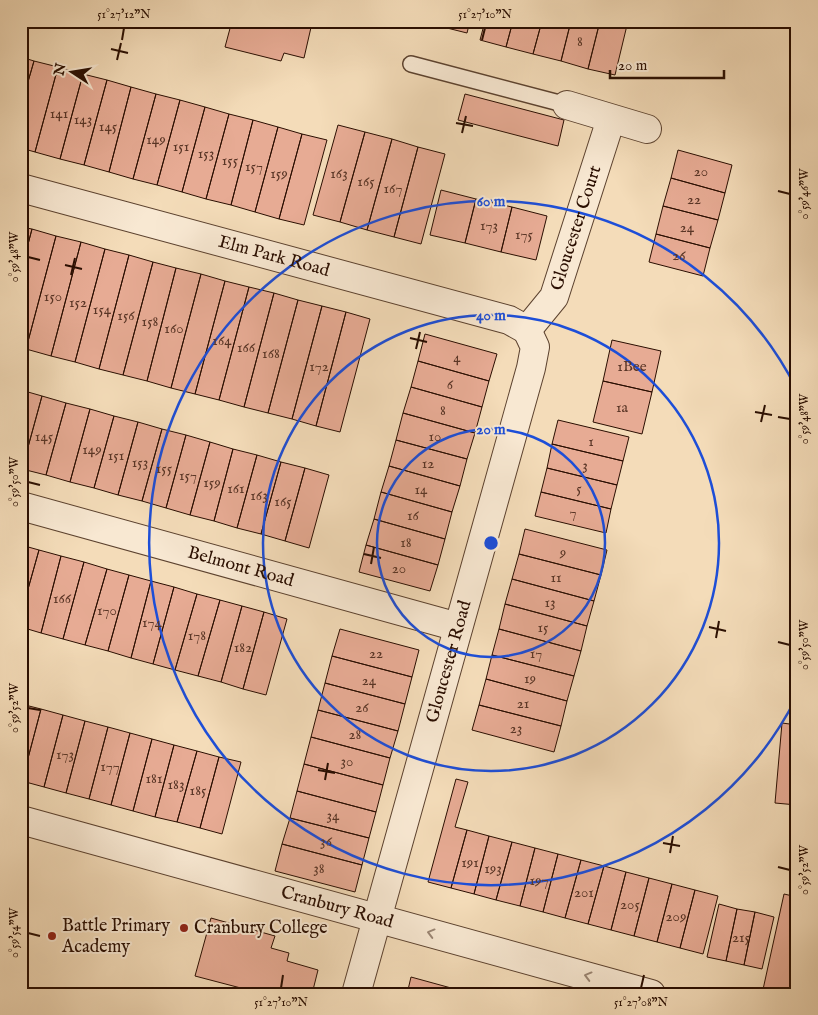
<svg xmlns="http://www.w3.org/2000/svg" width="818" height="1015" font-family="'IM FELL English',serif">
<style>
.building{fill:#e7ab94;stroke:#2a0e01}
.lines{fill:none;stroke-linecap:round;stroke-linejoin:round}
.lane-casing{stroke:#5c422f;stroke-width:18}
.street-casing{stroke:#5c422f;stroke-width:30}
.lane{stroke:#f8e8d2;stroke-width:15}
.street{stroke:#f8e8d2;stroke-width:28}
.oneway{stroke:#9b8674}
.ticks{fill:none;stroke:#2a0e01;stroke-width:2}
.ring{fill:none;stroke:#1d4ed8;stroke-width:2.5}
.poi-dot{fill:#8f2418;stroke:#f8e8d2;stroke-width:2}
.labels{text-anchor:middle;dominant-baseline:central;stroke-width:4;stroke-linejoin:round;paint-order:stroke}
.number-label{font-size:15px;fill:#593526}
.street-label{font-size:18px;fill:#2a0e01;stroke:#f8e8d2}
.poi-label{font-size:18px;fill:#2a0e01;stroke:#f8e8d2;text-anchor:start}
.centre{fill:#1d4ed8;stroke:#f8e8d2;stroke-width:2.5}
.ring-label{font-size:15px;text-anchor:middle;font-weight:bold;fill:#1d4ed8;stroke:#f8e8d2;stroke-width:4;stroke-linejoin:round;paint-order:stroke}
.neatline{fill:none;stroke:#2a0e01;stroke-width:2}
.ticks-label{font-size:12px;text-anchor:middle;fill:#2a0e01}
</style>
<rect width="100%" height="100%" fill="#f4dcb9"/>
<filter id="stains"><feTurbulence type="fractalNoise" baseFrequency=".004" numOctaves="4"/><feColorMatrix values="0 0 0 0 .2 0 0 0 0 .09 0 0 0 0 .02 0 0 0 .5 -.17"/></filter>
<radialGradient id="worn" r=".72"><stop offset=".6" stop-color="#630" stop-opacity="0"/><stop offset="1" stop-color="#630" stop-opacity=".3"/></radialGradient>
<path class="building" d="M232,21h74l6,2 -8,35 -20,-5 -3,8 -56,-14z
M436,21h34l-3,12 -32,-8z
M485,21h28l-7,26 -26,-7z
M513,21h29l-9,33 -27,-7z
M542,21h29l-10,40 -28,-7z
M571,21h29l-12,48 -27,-8z
M600,21h28l-13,54 -27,-6z
M21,57l13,4 -13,45z
M34,61l24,6 -23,85 -14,-4v-42z
M58,67l25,7 -23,85 -25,-7z
M83,74l24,6 -23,85 -24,-6z
M107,80l24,7 -22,85 -25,-7z
M131,87l25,7 -23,85 -24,-7z
M156,94l24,6 -23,85 -24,-6z
M465,94l99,26 -6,26 -100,-26z
M180,100l25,7 -23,85 -25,-7z
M205,107l24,7 -23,85 -24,-7z
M229,114l24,6 -22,85 -25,-6z
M253,120l25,7 -23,85 -24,-7z
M338,125l27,7 -25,90 -27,-7z
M278,127l24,7 -23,85 -24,-7z
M365,132l27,7 -25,91 -27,-8z
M302,134l25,6 -23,85 -25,-6z
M392,139l26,8 -24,90 -27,-7z
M418,147l27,7 -24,90 -27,-7z
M678,150l54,15 -7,28 -54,-15z
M671,178l54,15 -7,27 -55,-14z
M441,190l35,9 -11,44 -35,-8z
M476,199l36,8 -11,45 -36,-9z
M663,206l55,14 -8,28 -54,-14z
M512,207l35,9 -11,44 -35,-8z
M21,227l11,2 -11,42z
M32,229l24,7 -30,113 -5,-1v-77z
M656,234l54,14 -7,28 -54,-14z
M56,236l25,6 -30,114 -25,-7z
M81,242l24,7 -30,113 -24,-6z
M105,249l24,6 -30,114 -24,-7z
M129,255l24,7 -30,113 -24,-6z
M153,262l23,6 -29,113 -24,-6z
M176,268l25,6 -30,114 -24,-7z
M201,274l24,7 -30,113 -24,-6z
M225,281l24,6 -30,113 -24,-6z
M249,287l25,6 -30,114 -25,-7z
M274,293l24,7 -30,113 -24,-6z
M298,300l24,6 -30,113 -24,-6z
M322,306l24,6 -30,114 -24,-7z
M346,312l24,7 -30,113 -24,-6z
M425,334l72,20 -8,27 -71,-20z
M612,340l49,11 -9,41 -49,-11z
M418,361l71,20 -7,26 -71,-20z
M603,381l49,11 -10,42 -49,-12z
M411,387l71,20 -7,26 -72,-20z
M21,390l21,6 -20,73 -1,-1z
M42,396l24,7 -20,72 -24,-6z
M66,403l24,6 -20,73 -24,-7z
M90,409l24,7 -20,72 -24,-6z
M403,413l72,20 -8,26 -71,-19z
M114,416l24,6 -20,73 -24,-7z
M558,420l71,17 -6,24 -71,-17z
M138,422l24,7 -20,72 -24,-6z
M162,429l24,6 -20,73 -24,-7z
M186,435l24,7 -20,73 -24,-7z
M396,440l71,19 -7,27 -71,-20z
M210,442l23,7 -19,72 -24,-6z
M552,444l71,17 -6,24 -70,-17z
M233,449l24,6 -20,73 -23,-7z
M257,455l24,7 -20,72 -24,-6z
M797,456v22l-5,-2z
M281,462l24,6 -20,73 -24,-7z
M389,466l71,20 -8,26 -71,-20z
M305,468l24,7 -20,73 -24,-7z
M547,468l70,17 -6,24 -70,-17z
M381,492l71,20 -7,27 -71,-20z
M541,492l70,17 -5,24 -71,-17z
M374,519l71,20 -7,26 -72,-20z
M525,529l82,21 -6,25 -82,-21z
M21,545l18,5 -18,64z
M366,545l72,20 -8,26 -71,-19z
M39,550l22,6 -20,77 -20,-6v-13z
M519,554l82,21 -7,26 -82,-22z
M61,556l23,6 -21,77 -22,-6z
M84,562l23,7 -22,76 -22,-6z
M107,569l22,6 -21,76 -23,-6z
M129,575l22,6 -20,77 -23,-7z
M512,579l82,22 -7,25 -82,-22z
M151,581l23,6 -21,77 -22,-6z
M174,587l23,7 -22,76 -22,-6z
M197,594l23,6 -22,76 -23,-6z
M220,600l22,6 -21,76 -23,-6z
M505,604l82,22 -6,25 -82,-22z
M242,606l22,6 -21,77 -22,-7z
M795,610h2v45l-6,-1z
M264,612l23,7 -21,76 -23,-6z
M340,629l79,21 -7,27 -80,-21z
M499,629l82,22 -7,25 -82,-21z
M492,655l82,21 -7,25 -81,-22z
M332,656l80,21 -7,27 -80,-21z
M796,659l1,1v53h-6z
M486,679l81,22 -6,25 -82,-21z
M325,683l80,21 -7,27 -80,-21z
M21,704l20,5 -19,72h-1z
M479,705l82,21 -7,26 -82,-22z
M41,709l22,6 -19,72 -22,-6z
M318,710l80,21 -8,27 -79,-21z
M63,715l22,6 -19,72 -22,-6z
M85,721l23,6 -19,72 -23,-6z
M782,723l15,2v80l-22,-2z
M108,727l22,6 -19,72 -22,-6z
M130,733l22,6 -19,72 -22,-6z
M311,737l79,21 -7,27 -79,-21z
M152,739l22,6 -19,72 -22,-6z
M174,745l23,6 -20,71 -22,-5z
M197,751l22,6 -19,71 -23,-6z
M219,757l22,5 -19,72 -22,-6z
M304,764l79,21 -7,27 -79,-21z
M456,779l12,3 -13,45 12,3 -16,58 -23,-6z
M297,791l79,21 -7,26 -79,-20z
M290,818l79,20 -7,27 -80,-21z
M467,830l22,6 -15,58 -23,-6z
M489,836l23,6 -16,58 -22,-6z
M512,842l23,6 -15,58 -24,-6z
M282,844l80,21 -7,27 -80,-21z
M535,848l23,6 -15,58 -23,-6z
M558,854l23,6 -16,58 -22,-6z
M581,860l23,6 -16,58 -23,-6z
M604,866l22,6 -15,58 -23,-6z
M626,872l23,6 -15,58 -23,-6z
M649,878l23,6 -15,58 -23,-6z
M672,884l23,6 -15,58 -23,-6z
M695,890l23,6 -15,58 -23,-6z
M784,894l13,3v97h-35z
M719,904l18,5 -11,52 -19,-4z
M737,909l18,3 -11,53 -18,-4z
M755,912l19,5 -12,52 -18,-4z
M211,918l64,18 -4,12 18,5 -2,8 31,9 -6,24h-57l1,-2 -61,-16z
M411,977l62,17h-66z"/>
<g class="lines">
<defs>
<path id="lane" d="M411,64l156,41"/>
<g id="street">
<path d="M567,105l80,24"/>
<path id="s1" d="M21,188l488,132 18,10"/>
<path id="s2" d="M527,330l27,-33 57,-178"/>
<path id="s3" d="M21,506l437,121"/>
<path id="s4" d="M21,820l630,174"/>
<path id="s5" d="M356,994l175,-626 4,-21 -8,-17"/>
</g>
</defs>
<use href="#lane" class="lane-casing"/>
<use href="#street" class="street-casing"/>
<use href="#lane" class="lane"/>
<use href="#street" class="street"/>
</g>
<defs><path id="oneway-chevron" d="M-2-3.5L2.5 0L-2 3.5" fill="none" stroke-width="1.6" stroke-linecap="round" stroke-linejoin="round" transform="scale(1.25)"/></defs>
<g class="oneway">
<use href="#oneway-chevron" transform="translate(431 933) rotate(-165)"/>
<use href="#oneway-chevron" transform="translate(588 976) rotate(-165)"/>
</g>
<path class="ticks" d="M122,40l2,-12M482,40l3,-12M111,49l17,4M117,60l4,-17M456,123l17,3M462,133l4,-17M778,191l12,3M28,257l12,3M65,265l17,4M71,275l4,-17M410,338l17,4M416,349l4,-17M755,412l17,3M778,417l12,2M761,422l4,-17M28,482l12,3M364,554l17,4M371,564l3,-17M709,627l17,4M716,638l3,-17M778,642l12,3M28,708l12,2M318,770l17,3M325,780l3,-17M663,843l17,3M670,853l3,-17M778,867l12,3M28,933l12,3M281,988l2,-13M641,988l3,-13"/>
<g class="ring">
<circle cx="491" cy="543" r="114"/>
<circle cx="491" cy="543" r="228"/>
<path d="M796 698A342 342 0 1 1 796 388"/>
</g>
<g class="poi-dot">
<circle cx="184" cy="928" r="5"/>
<circle cx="52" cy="936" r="5"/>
</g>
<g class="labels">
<g class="number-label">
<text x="580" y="41">8</text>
<text x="59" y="113">141</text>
<text x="83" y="119">143</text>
<text x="108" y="126">145</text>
<text x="156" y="139">149</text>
<text x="181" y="146">151</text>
<text x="206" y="153">153</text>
<text x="230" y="160">155</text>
<text x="254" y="166">157</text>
<text x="701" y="171">20</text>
<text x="279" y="173">159</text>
<text x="339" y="173">163</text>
<text x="366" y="181">165</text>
<text x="393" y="188">167</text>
<text x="694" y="199">22</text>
<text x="489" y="225">173</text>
<text x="687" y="227">24</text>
<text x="524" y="234">175</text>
<text x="679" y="255">26</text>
<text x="53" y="296">150</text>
<text x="78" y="302">152</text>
<text x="102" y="309">154</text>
<text x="126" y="315">156</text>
<text x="150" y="321">158</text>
<text x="174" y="328">160</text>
<text x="222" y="340">164</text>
<text x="246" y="347">166</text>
<text x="271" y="353">168</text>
<text x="457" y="357">4</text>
<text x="319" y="366">172</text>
<text x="632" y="366">1Bee</text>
<text x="450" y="384">6</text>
<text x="622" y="407">1a</text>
<text x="443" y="410">8</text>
<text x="44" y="436">145</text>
<text x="435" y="436">10</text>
<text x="591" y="441">1</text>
<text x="92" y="449">149</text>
<text x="116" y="455">151</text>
<text x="140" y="462">153</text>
<text x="428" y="463">12</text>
<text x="585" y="465">3</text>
<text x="164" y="468">155</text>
<text x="188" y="475">157</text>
<text x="212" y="482">159</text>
<text x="236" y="488">161</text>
<text x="579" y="488">5</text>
<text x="421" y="489">14</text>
<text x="259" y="495">163</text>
<text x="283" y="501">165</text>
<text x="573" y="512">7</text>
<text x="413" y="515">16</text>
<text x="406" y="542">18</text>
<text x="563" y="552">9</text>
<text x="399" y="568">20</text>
<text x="556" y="577">11</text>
<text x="62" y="598">166</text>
<text x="550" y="602">13</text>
<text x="107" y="610">170</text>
<text x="152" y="622">174</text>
<text x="543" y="627">15</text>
<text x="197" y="635">178</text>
<text x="243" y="647">182</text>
<text x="376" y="653">22</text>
<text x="536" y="653">17</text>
<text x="530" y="678">19</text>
<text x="369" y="680">24</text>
<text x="523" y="703">21</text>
<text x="362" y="707">26</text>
<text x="516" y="728">23</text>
<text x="355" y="734">28</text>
<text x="65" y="754">173</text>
<text x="347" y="761">30</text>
<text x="110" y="766">177</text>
<text x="154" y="778">181</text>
<text x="176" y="784">183</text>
<text x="198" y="790">185</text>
<text x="333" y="815">34</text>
<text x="326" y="841">36</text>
<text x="470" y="862">191</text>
<text x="319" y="868">38</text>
<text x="493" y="868">193</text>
<text x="539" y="880">197</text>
<text x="584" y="892">201</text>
<text x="630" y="904">205</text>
<text x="676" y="916">209</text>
<text x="741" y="937">215</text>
</g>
<g class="street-label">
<text stroke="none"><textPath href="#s2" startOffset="115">Gloucester Court</textPath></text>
<text stroke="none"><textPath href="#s1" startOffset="262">Elm Park Road</textPath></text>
<text stroke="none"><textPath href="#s3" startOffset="228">Belmont Road</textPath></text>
<text stroke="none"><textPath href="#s5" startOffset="345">Gloucester Road</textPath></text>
<text stroke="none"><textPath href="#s4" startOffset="328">Cranbury Road</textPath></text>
</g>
<g class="poi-label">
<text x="62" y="926">Battle Primary<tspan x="62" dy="21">Academy</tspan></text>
<text x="194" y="928">Cranbury College</text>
</g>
</g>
<circle cx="491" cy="543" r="8" class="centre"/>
<g class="ring-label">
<text x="491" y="206">60 m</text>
<text x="491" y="320">40 m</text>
<text x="491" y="434">20 m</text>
</g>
<rect width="818" height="1015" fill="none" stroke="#f4dcb9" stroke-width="55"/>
<g transform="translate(72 72) rotate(282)" stroke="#f8e8d2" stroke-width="4" paint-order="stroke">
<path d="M0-4L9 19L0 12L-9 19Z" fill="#2a0e01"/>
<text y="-8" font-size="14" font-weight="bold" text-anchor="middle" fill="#2a0e01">N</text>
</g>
<path d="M610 70v8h114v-8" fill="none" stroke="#2a0e01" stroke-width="2.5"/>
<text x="618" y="70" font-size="15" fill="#2a0e01" stroke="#f8e8d2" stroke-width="4" paint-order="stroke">20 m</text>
<rect x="28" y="28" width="762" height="960" class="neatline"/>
<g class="ticks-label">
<text x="124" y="18">51°27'12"N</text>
<text x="485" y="18">51°27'10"N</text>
<text transform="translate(804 194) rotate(-90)" y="4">0°59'46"W</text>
<text transform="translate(14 257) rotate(-90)" y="4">0°59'48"W</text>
<text transform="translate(804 419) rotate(-90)" y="4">0°59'48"W</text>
<text transform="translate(14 482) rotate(-90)" y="4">0°59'50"W</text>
<text transform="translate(804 645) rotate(-90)" y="4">0°59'50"W</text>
<text transform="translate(14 708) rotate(-90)" y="4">0°59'52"W</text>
<text transform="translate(804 870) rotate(-90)" y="4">0°59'52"W</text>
<text transform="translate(14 933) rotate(-90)" y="4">0°59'54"W</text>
<text x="281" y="1006">51°27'10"N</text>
<text x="641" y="1006">51°27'08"N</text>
</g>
<rect width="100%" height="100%" filter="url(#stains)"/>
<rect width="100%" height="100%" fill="url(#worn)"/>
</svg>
